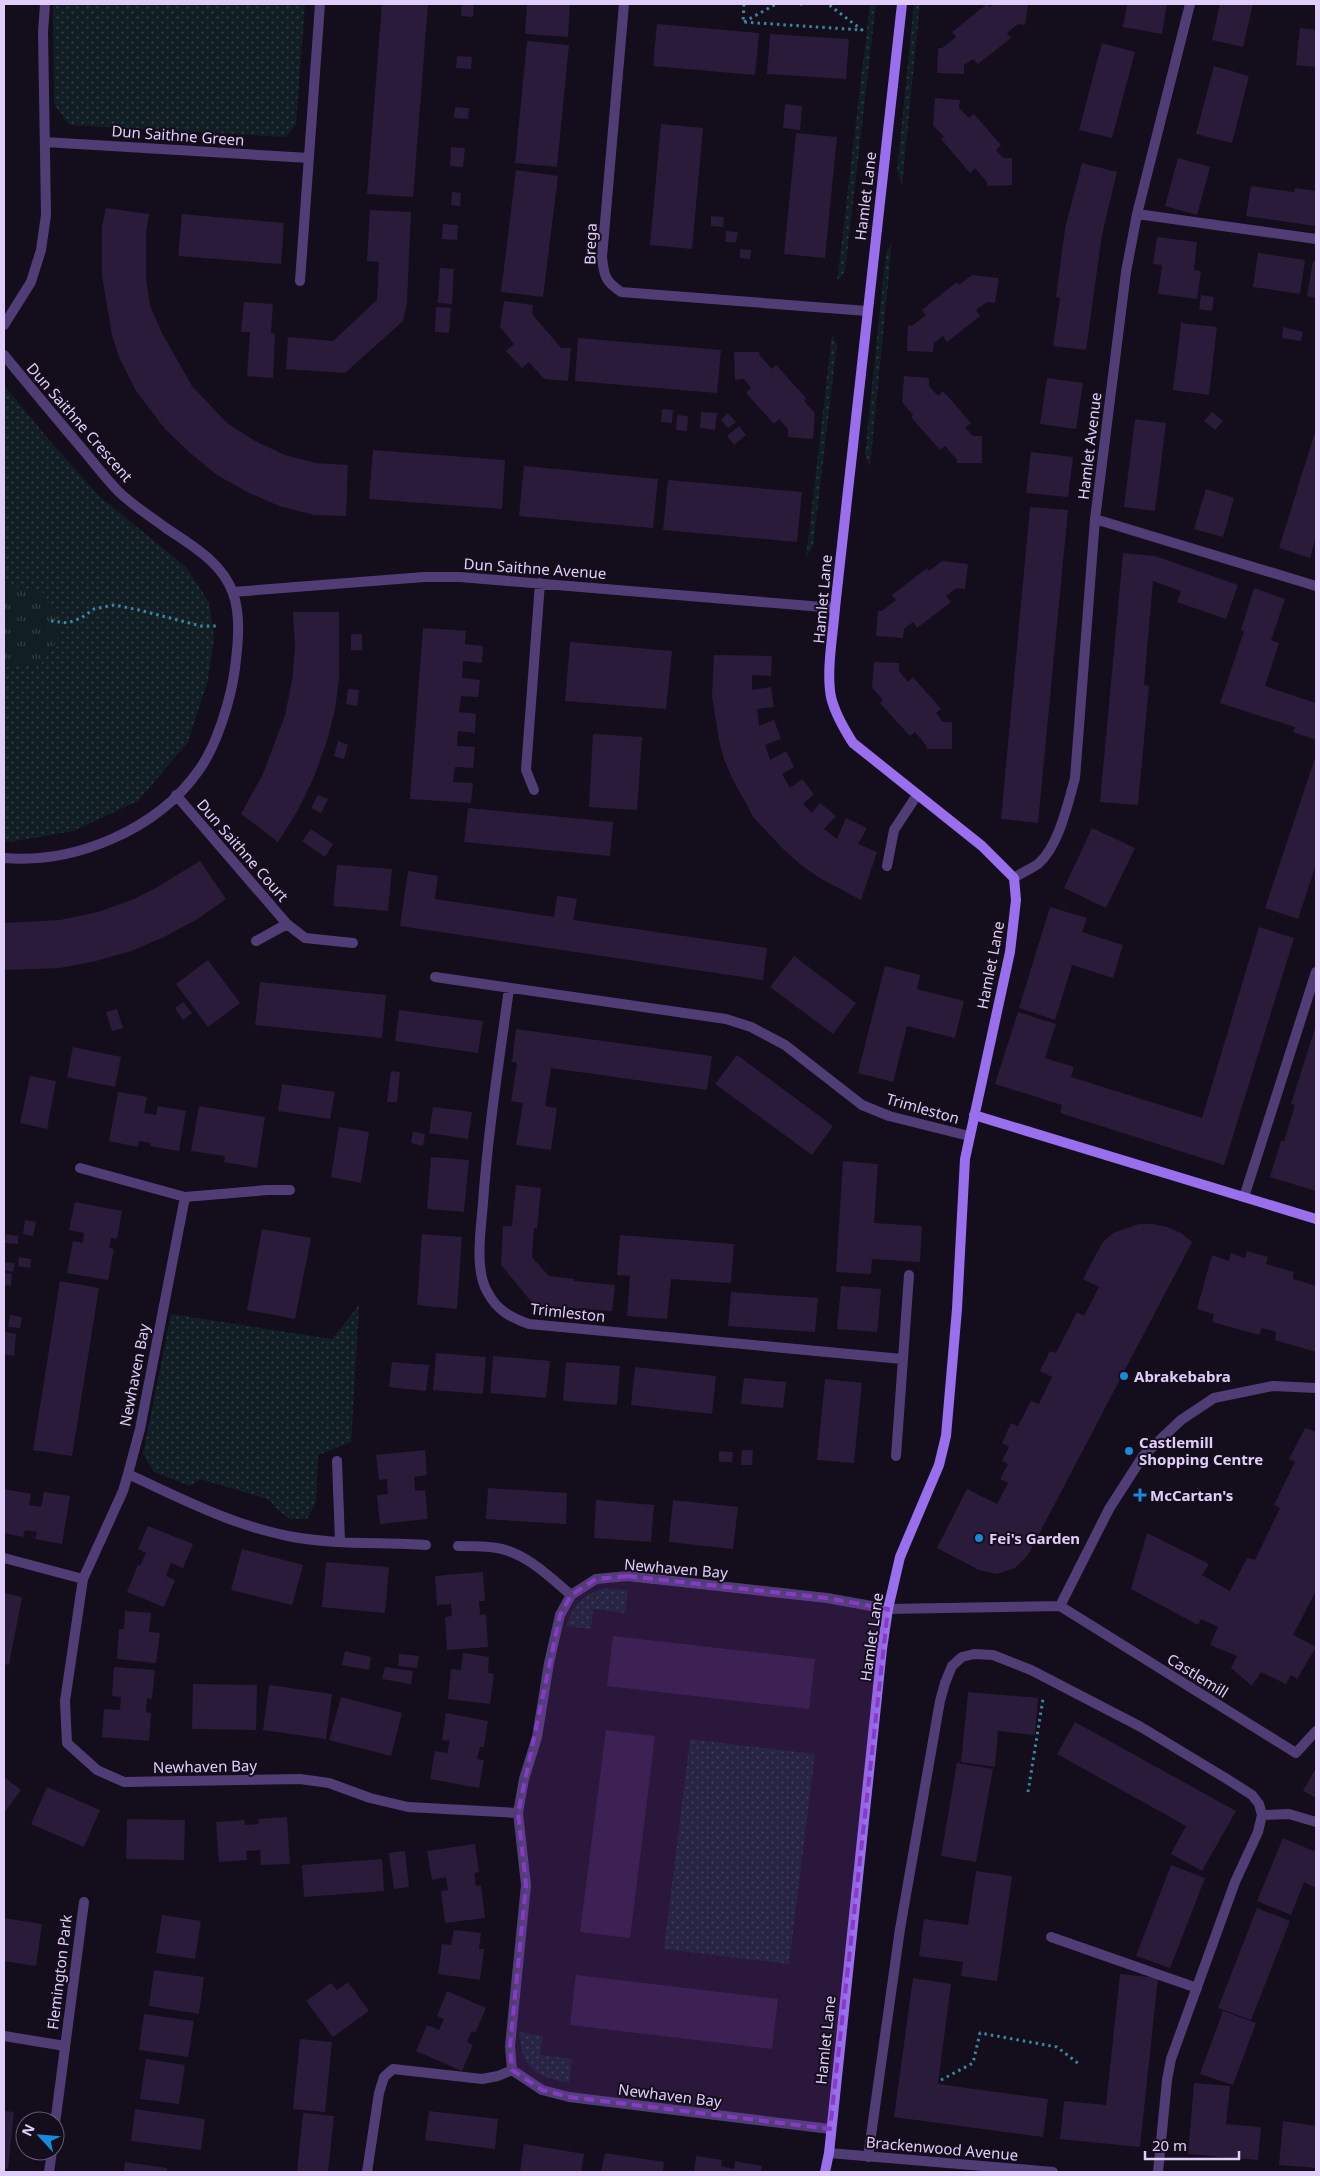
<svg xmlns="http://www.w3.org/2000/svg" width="1320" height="2176" font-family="'Noto Sans',sans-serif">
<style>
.grass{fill:url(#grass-dots)}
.park{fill:url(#park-tufts)}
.building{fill:#2b1b3a}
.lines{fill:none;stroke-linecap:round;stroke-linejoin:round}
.path{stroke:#3a86a0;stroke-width:3;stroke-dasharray:2.5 4;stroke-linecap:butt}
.lane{stroke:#513d75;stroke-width:10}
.street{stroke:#513d75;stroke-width:10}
.secondary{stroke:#9a6fee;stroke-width:10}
.marked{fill:#853cc5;fill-opacity:0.2;stroke:#853cc5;stroke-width:4;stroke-dasharray:10 6;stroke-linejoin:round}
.poi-dot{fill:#1989d9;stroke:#140d1b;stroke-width:2}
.labels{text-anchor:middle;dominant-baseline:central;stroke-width:4;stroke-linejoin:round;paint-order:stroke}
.street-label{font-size:15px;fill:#e0cdf9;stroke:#140d1b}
.poi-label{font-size:15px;font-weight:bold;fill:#e0cdf9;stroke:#140d1b;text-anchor:start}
</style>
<defs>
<pattern id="grass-dots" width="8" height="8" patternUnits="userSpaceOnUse" patternTransform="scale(1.25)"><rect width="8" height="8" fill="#111f24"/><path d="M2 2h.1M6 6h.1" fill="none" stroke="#333e45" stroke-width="1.8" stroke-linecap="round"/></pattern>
<pattern id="park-tufts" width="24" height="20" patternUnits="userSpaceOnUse" patternTransform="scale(1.25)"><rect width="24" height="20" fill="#111f24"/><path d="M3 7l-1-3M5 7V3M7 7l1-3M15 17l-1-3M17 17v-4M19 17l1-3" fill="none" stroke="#333e45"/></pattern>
</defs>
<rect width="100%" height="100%" fill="#140d1b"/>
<path class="grass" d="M53,4h252l-9,120 -10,13 -217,-12 -15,-21z
M870,4h6l-31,267 -8,11z
M914,4h6l-18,180 -5,-13z
M892,243l-22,224 -5,-13 21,-202z
M832,334l5,10 -24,202 -7,12z
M4,385l51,62 44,49 87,71 23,35 5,35 -6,43 -20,62 -50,59 -65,30 -63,11 -6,-1z
M359,1305l-8,137 -33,13 -2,48 -9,16h-17l-12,-9 -10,-11 -68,-20 -10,7 -36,-14 -11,-18 28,-140 161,25z
M605,1588l23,2 -3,23 -32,-4 -2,20 -25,-3c9,-23 15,-30 39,-38z
M690,1739l125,15 -26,210 -125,-15z
M519,2032l24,4 -3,19 32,4 -3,24c-35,-7 -47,-14 -50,-51z"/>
<path class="park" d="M4,586l37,4 11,15 8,29 -11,20 -9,11 -36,2z"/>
<path class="building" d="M382,4h46l-15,193 -46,-3z
M462,4h12l-1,13 -12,-1z
M527,4h43l-2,33 -43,-3z
M987,4l3,3 4,-3h34l-3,21 -7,-1 -11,9 4,5 -33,26 -5,-5 -9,6v9l-27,-1 1,-25h4l14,-11 -4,-5z
M1127,4h40l-5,30 -39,-7z
M1220,4h33l-10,43 -31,-7z
M657,24l102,9 -4,42 -102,-9z
M1300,28l16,2v37l-20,-2z
M770,34l79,5 -3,40 -79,-5z
M527,41l42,4 -12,122 -42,-4z
M1102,43l33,9 -23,86 -33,-8z
M457,56l15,1 -1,12 -15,-1z
M1214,66l35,10 -17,67 -36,-9z
M935,98l25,2 -1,8 10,10 5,-4 13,15 14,16 -5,5 7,8h9v27l-25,1v-4l-12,-14 -5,5 -29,-34 3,-2 -11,-12z
M785,104l17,2 -2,24 -17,-2z
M455,107l14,1 -1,11 -14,-1z
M661,124l42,4 -11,121 -42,-4z
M796,133l41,4 -12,121 -41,-4z
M451,147l14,1 -2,19 -13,-1z
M1178,158l32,9 -13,48 -32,-9z
M1082,163l35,9 -15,63 -16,115 -33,-4 7,-48 -4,-1 9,-68z
M516,170l42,6 -15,121 -42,-5z
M1251,186l43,6 1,-4 21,3v35l-70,-10z
M452,192l9,1 -1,13 -9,-1z
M106,208l43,6 -3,18v46l4,28 13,29 29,51 35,37 28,18 30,14 31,8 32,2 -2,51 -32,-1 -35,-9 -32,-14 -30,-17 -27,-22 -25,-24 -29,-38 -17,-34 -7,-22 -10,-59v-49z
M370,210l41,2 -4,90 -4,19 -58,52 -59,-4 2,-32 45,4 44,-41 2,-38 -12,-1z
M182,214l102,9 -3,41 -103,-8z
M711,216l13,1 -1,10 -12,-1z
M443,224l15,1 -1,15 -15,-1z
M726,231l12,1 -2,10h-11z
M1157,237l40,5 -3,28 7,1 -4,28 -39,-5 4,-29 -9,-1z
M740,249l11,1 -1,9 -10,-1z
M1258,253l47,7 -5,34 -47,-7z
M1313,261l3,1v36l-9,-2z
M440,268l14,1 -2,35 -14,-1z
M972,275l27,3 -4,25 -8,-1 -11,8 4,6 -33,26 -4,-6 -9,7 -1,9 -26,-1 1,-26 4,1 14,-11 -4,-5 16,-13 19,-15 2,3z
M1201,295l13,2 -2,14 -13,-2z
M504,301l29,4 -1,9 29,34h10l-3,33 -24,-2 -15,-17 -7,6 -16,-17 8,-7 -14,-17z
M244,302l29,2 -2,29 4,1 -2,44 -26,-2 3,-44h-9z
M436,307l15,1 -2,25 -14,-1z
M1181,323l36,4 -8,68 -36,-5z
M1283,327l20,5 -2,9 -19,-3z
M578,338l143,12 -4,43 -142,-12z
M734,352h25l1,4 12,13 4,-4 30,33 -2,3 11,12 -2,26 -25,-2v-8l-9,-10 -5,5 -28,-31 5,-5 -7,-9 -9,1z
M904,376l25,2v8l9,10 5,-5 28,32 -6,5 8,8h9v27h-25v-3l-12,-14 -5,4 -29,-33 2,-2 -11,-13z
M1047,378l36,5 -7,46 -36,-5z
M662,409l11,1 -1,13 -11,-1z
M701,412l16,1 -2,17 -15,-2z
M1212,412l11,9 -8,9 -11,-9z
M728,413l8,9 -8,6 -7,-8z
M677,415l11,1 -1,15 -11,-1z
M1135,419l31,4 -11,88 -31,-4z
M739,426l7,9 -12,10 -7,-9z
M1316,429v108l-6,21 -31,-10z
M373,450l132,10 -3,49 -133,-10z
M1031,452l42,5 -5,40 -42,-4z
M524,466l134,13 -5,49 -134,-12z
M668,480l134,12 -5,50 -134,-12z
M1206,489l28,9 -11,39 -29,-8z
M1030,507l38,3 -30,313 -37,-4z
M1123,553l32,3 83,29 -12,34 -49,-17 4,-11 -28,-10 -9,104 5,1 -11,119 -38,-3z
M942,561l26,3 -3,25 -8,-1 -11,8 5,6 -34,26 -4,-6 -9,7 -1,9 -27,-2 2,-25h4l14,-11 -4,-5 35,-27 2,3z
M1254,588l31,11 -14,41 8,3 -14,43 51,17v37l-23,-8 2,-5 -75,-24 24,-72 -3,-1z
M293,612h46v66l-4,32 -8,31 -13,36 -16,33 -20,32 -37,-28 22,-40 22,-59 7,-34 3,-34z
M423,628l43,3 -1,13 18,2 -1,17 -19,-2 -1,17 18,2 -2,17 -17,-1 -2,16 17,2 -1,19 -17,-2 -1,15 18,1 -2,21 -18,-1 -2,15 20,1 -2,20 -61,-4z
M351,634h11v16h-11z
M570,642l102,9 -6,58 -101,-8z
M714,655l58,1 -1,20 -19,-1v15l19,-3 3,20 -17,2 2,17 15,-6 7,19 -16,6 5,15 16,-9 8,16 -12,7 8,14 12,-9 12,15 -11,10 9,9 8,-10 16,13 -12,13 13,10 9,-21 21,10 -9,16 19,8 -16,48 -43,-23 -17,-12 -19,-17 -28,-30 -21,-38 -9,-21 -5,-19 -7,-44z
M874,662l25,1v8l9,11 5,-5 28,32 -5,4 7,9h9v27h-25l-1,-4 -11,-13 -5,4 -14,-15 -16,-18 3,-3 -11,-12z
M348,689l11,1 -2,16 -11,-2z
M593,734l49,3 -5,73 -48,-3z
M338,741l10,4 -4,14 -10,-3z
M1316,755v110l-18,54 -33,-11z
M318,795l10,4 -7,14 -10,-5z
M468,808l145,14 -3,34 -146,-14z
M1092,828l43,20 -29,60 -42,-20z
M311,829l22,15 -8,13 -23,-16z
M200,861l26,38 -30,21 -32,17 -33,14 -35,10 -36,7 -56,2v-47l56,-3 38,-8 36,-13 20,-10z
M337,865l55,4 -4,42 -55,-5z
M408,871l30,5 -3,23 119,18 3,-21 20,3 -4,21 194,28 -4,32 -363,-54z
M1050,907l37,11 -5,14 41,13 -10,33 -41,-13 -17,55 -36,-12z
M1259,927l35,11 -70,227 -164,-52 2,-8 -67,-21 23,-72 38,12 -11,34 29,9 -3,10 131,41z
M794,956l62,47 -23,31 -63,-47z
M208,960l32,43 -32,24 -32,-43z
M885,966l35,9 -3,14 47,12 -9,37 -48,-12 -14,56 -35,-9z
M260,982l126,13 -4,43 -127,-13z
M183,1002l9,11 -9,7 -8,-12z
M117,1009l6,19 -11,3 -6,-19z
M399,1010l84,11 -5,32 -83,-12z
M1316,1025v166l-46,-14 11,-36h3l11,-36 -4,-1z
M516,1029l196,27 -5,34 -156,-22 -6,38 12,2 -6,42 -35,-5 7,-42 -12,-2 6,-38 -5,-1z
M73,1047l48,10 -6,30 -48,-10z
M737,1055l96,71 -21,29 -97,-71z
M391,1071l9,1 -3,30h-10z
M30,1076l26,5 -9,48 -27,-6z
M282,1084l53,8 -5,27 -52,-8z
M118,1092l29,5 -3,16 12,2 2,-9 28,5 -7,40 -29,-5 1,-3 -12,-2 -1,6 -29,-6z
M199,1106l66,11 -8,51 -33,-6 1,-6 -34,-5z
M433,1107l39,5 -4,27 -39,-6z
M339,1127l30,5 -8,51 -30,-6z
M413,1132l12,2 -2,12 -12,-3z
M431,1157l38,3 -5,52 -37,-3z
M843,1161l35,3 -4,59 48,3 -2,36 -48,-3 -1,15 -35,-2z
M516,1185l25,3 -4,40h-3l-2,29 17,19 25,3v2l41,4 -3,26 -78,-6 -33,-40 2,-39h9z
M75,1202l47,9 -5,28 -6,-1 -2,10 5,1 -6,31 -41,-7 6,-32 10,2 1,-10 -15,-3z
M25,1220l11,2 -3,14 -10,-2z
M1139,1224h14l14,3 14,6 11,9 -164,313 -13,13 -18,6 -18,-4 -42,-22 30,-59 30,15 11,-21 -8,-4 8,-15 -6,-3 7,-14 -7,-4 9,-20 7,3 13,-25 8,3 13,-27 -12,-6 10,-20 6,2 21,-41 7,4 15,-29 -16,-8 13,-25 7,-12 10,-9z
M262,1229l49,9 -16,81 -48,-9z
M6,1234l12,2v8l-13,-1z
M422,1234l40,3 -5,72 -40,-4z
M620,1235l114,9 -3,39 -60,-4 -4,40 -40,-3 3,-40 -13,-1z
M1247,1251l21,6 -2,7 28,8 -1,7 23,7v66l-41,-12 1,-8 -14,-4 -3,7 -47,-13 2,-8 -17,-5 15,-54 17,6 2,-8 14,5z
M19,1257l12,2 -1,9 -12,-2z
M5,1262l10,1 -2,9 -9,-2z
M4,1273l8,1 -1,12 -7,-1z
M60,1281l39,7 -27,168 -39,-6z
M841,1286l40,3 -4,43 -40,-3z
M731,1292l87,6 -3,34 -87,-6z
M10,1315l12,2 -2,11 -12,-1z
M5,1332l11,2 -2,22 -10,-2z
M436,1353l50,4 -3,37 -50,-4z
M493,1356l57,5 -4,37 -56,-5z
M392,1362l37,3 -3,26 -37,-4z
M566,1362l54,4 -3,39 -54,-4z
M635,1367l81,9 -4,38 -81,-9z
M744,1378l42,4 -3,26 -42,-4z
M825,1379l37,4 -8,80 -37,-3z
M1305,1428l11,4v159l-23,44 23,12 -19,32 -6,-4 -5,9 -25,-12 -9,14 -21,-18 6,-12 -27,-11 8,-18 -17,-8 -3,6 -67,-36 16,-56 62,31 -7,11 28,16 17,-33 8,2 25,-52 -6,-3 21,-43 -6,-3z
M425,1450l2,25 -13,2 1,14 10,-1 3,29 -48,5 -3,-29 11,-1 -1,-15 -8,1 -3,-25z
M742,1450h11l-1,15h-11z
M719,1451l14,1 -1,10h-13z
M488,1488l79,5 -1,31 -80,-5z
M4,1489l27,5 -2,11 12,2 3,-15 26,4 -8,48 -27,-5 2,-7 -12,-2 -2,7 -19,-4z
M596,1500l58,5 -3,37 -57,-4z
M673,1500l65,7 -5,42 -64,-7z
M148,1526l45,18 -10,24 -12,-5 -5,13 9,4 -11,27 -37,-15 11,-27 2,1 6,-13 -8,-4z
M242,1549l61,16 -11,40 -61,-15z
M326,1562l63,5 -4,46 -63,-6z
M483,1572l2,29h-6l1,14 6,-1 2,33 -41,3 -2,-33 7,-1 -1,-12 -14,1 -2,-29z
M4,1593l18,4 -13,68 -5,-1z
M125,1611l26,2 -2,19 11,1 -4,30 -39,-4 2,-30h5z
M613,1636l202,23 -6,50 -202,-23z
M345,1651l26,6 -2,13 -27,-5z
M463,1653l26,4 -1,16 6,1 -4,30 -42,-5 3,-30 10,1z
M399,1654l20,2 -2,12 -19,-2z
M114,1667l41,3 -3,29 -5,-1 -1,14 5,1 -2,28 -47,-4 2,-28 16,1 1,-13 -9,-1z
M385,1667l28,4 -2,13 -29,-5z
M193,1684l64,1 -1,45 -64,-1z
M269,1685l63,9 -6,45 -63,-9z
M968,1692l70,6 -3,37 -37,-4 -3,36 -34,-5z
M341,1697l61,16 -11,43 -62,-16z
M446,1713l42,8 -4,26h-4l-3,12 7,1 -5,28 -49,-9 5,-28 12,2 3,-12 -8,-1z
M1075,1722l161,89 -34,60 -31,-17 15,-28 -129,-72z
M606,1730l49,6 -25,202 -50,-6z
M957,1763l36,6 -17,93 -35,-6z
M1316,1768v30l-13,-7z
M4,1777l17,13 -17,23z
M47,1787l53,23 -16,37 -53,-23z
M287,1817l3,47 -29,1 -1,-15 -14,1 1,9 -28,2 -3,-40 28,-2 1,5 14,-1 -1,-5z
M127,1819l58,1 -1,40 -58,-1z
M1283,1838l33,14v36l-12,-6 -13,33 -34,-14z
M475,1844l4,28 -5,1 2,13 5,-1 4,33 -40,5 -4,-32 7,-1 -2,-13 -14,3 -5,-29z
M405,1851l4,36 -15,2 -5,-36z
M382,1859l2,32 -80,6 -2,-32z
M1171,1865l34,13 -35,90 -34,-12z
M976,1871l36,5 -15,105 -36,-5 2,-14 -44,-6 5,-37 44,6z
M1257,1908l33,13 -39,99 -33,-12z
M162,1915l39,6 -6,38 -39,-6z
M4,1918l38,6 -6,42 -32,-5z
M454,1930l27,3 -2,16h5l-4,31 -42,-6 4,-30 9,1z
M154,1970l50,7 -5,37 -50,-8z
M1120,1974l38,4 -18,169 -80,-8 4,-38 42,4z
M576,1975l202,24 -6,50 -202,-24z
M913,1978l38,6 -13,100 110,15 -5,38 -149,-20z
M348,1982l21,29 -36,26 -27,-36 25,-18 6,7z
M447,1991l39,17 -11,25 -3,-2 -5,11 6,3 -11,26 -46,-20 11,-26 12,5 5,-11 -7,-3z
M1223,2011l33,12 -23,62 -33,-11z
M144,2014l50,7 -6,36 -49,-7z
M300,2039l32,3 -7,70 -32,-3z
M146,2059l39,6 -6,39 -39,-5z
M1194,2083l36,3 -4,38 35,3 -3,33 -70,-6z
M135,2109l70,10 -4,31 -70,-9z
M4,2111l10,1 -6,57h-4z
M429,2111l69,8 -3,30 -70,-9z
M303,2113l31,3 -6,56h-31z
M1283,2121l33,5v42l-37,-3z
M524,2144l60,10 -3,18h-61z
M605,2153l59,9 -1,10h-62z
M696,2156l26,4 -1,6 13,3 1,-8 27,5 -1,6h-67z
M125,2162l42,6v4h-43z"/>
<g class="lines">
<path class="path" d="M744,4l-1,18 119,8 -34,-26
M800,4h7
M744,22l32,-18
M51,621l17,2 13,-5 13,-9 20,-4 25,5 62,16h18
M1028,1792l15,-93
M941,2080l32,-17 7,-30 77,14 22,17"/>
<path class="lane" d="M887,866l7,-36 23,-35
M1060,1606l49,-97 34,-53 38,-36 33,-22 59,-12 43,2
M888,1609l172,-3 236,147 20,-22
M1051,1937l146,51"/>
<path class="street" d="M624,4l-22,253c2,19 3,24 19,35l246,19
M45,142l264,16
M1137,214l179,25
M300,281l20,-277
M4,325l27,-43 10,-32 5,-35 -3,-183 2,-28
M4,355c26,32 53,64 80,96 11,13 22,28 34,40 14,14 32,25 48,37 25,17 56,34 67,65 8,22 5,52 2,75 -4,31 -18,77 -36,102 -42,60 -124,94 -195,88
M1095,519l221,67
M233,592l191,-15h36l375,31
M534,790l-8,-20 14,-187
M176,795l111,129 18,14 48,5
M1014,878c7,-5 17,-9 24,-14 21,-18 30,-61 37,-86l20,-259 31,-247 11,-58 53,-210
M256,941l31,-17
M435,977l291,42 25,8 34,18 77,60 27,11 80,20
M509,989c-10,72 -21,142 -26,214 -2,26 -9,68 5,90 9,17 23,25 41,31l373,35
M80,1168l105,29 82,-7h23
M185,1197l-45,232 -12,45 -5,17 -40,88 -18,122 2,42 30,27 27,12 176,-3 29,4 41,15 38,9 110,6
M1244,1197l72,-225
M896,1456l13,-181
M337,1461l3,80
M128,1474c52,24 104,51 160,62 45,9 93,6 138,9
M458,1546c13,0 27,0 39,2 29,5 53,29 74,47
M4,1558l79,21
M1262,1815l27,-1 27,8
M4,2036l61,10
M55,2124l29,-222
M830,2129l-261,-32 -27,-7 -30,-20 -2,-24 16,-161 -8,-72 6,-34 13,-42 12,-74 11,-48 11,-20 25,-16 31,-3 200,22 61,11
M829,2153l224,19
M868,2157l32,-228 40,-228 5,-18 7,-17 10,-9 12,-3 19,1 38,15 110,57 86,52 25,16 7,9 3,11 -4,17 -23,50 -64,177 -4,21 -9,92
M49,2172l3,-21
M367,2172l12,-79 5,-16 9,-8 89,10 16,-3 14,-6"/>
<path class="secondary" d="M974,1115l342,104
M825,2172l4,-19 53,-504 6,-40 12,-52 39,-92 7,-29 11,-127 8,-150 45,-207 6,-52 -2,-22 -32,-32 -129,-103c-9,-14 -18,-29 -22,-46 -5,-26 2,-62 4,-89l67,-604"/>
</g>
<path class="marked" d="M627,1576l200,22 61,11 -58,520 -261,-32 -27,-7 -30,-20 -2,-24 16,-161 -8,-72 42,-198 11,-20 25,-16z"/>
<g class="poi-dot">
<circle cx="1124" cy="1376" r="5"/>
<circle cx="1129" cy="1451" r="5"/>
<path d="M1137.5 1487.5h5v5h5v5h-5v5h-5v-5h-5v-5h5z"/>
<circle cx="979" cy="1538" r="5"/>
</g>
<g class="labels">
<g class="street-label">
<text transform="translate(178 135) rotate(4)">Dun Saithne Green</text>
<text transform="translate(865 196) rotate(-83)">Hamlet Lane</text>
<text transform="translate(590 244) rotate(-88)">Brega</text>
<text transform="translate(80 422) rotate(49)">Dun Saithne Crescent</text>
<text transform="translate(1089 446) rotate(-83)">Hamlet Avenue</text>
<text transform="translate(535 568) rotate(4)">Dun Saithne Avenue</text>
<text transform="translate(822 599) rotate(-85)">Hamlet Lane</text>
<text transform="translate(243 850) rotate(49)">Dun Saithne Court</text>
<text transform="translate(990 965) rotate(-79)">Hamlet Lane</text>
<text transform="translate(923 1108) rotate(16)">Trimleston</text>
<text transform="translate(568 1312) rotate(6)">Trimleston</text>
<text transform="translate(134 1375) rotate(-79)">Newhaven Bay</text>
<text transform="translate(676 1568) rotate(5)">Newhaven Bay</text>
<text transform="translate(871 1637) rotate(-82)">Hamlet Lane</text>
<text transform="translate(1198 1675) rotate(32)">Castlemill</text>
<text transform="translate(205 1766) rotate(-1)">Newhaven Bay</text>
<text transform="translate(59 1972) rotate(-83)">Flemington Park</text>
<text transform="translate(825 2040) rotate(-84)">Hamlet Lane</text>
<text transform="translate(670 2095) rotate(7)">Newhaven Bay</text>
<text transform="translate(942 2148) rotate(5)">Brackenwood Avenue</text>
</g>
<g class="poi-label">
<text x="1134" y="1376">Abrakebabra</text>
<text x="1139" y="1442">Castlemill<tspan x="1139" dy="17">Shopping Centre</tspan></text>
<text x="1150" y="1495">McCartan's</text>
<text x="989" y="1538">Fei's Garden</text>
</g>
</g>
<rect width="1320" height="2176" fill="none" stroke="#e0cdf9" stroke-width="10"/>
<g transform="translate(40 2136) rotate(296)"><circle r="24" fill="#140d1b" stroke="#665a74"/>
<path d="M0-4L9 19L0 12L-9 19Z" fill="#1989d9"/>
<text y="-8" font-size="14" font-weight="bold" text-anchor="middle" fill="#e0cdf9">N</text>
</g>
<path d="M1145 2151v8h94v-8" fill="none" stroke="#e0cdf9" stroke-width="2.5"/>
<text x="1152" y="2151" font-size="15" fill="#e0cdf9" stroke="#140d1b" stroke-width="4" paint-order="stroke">20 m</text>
</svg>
